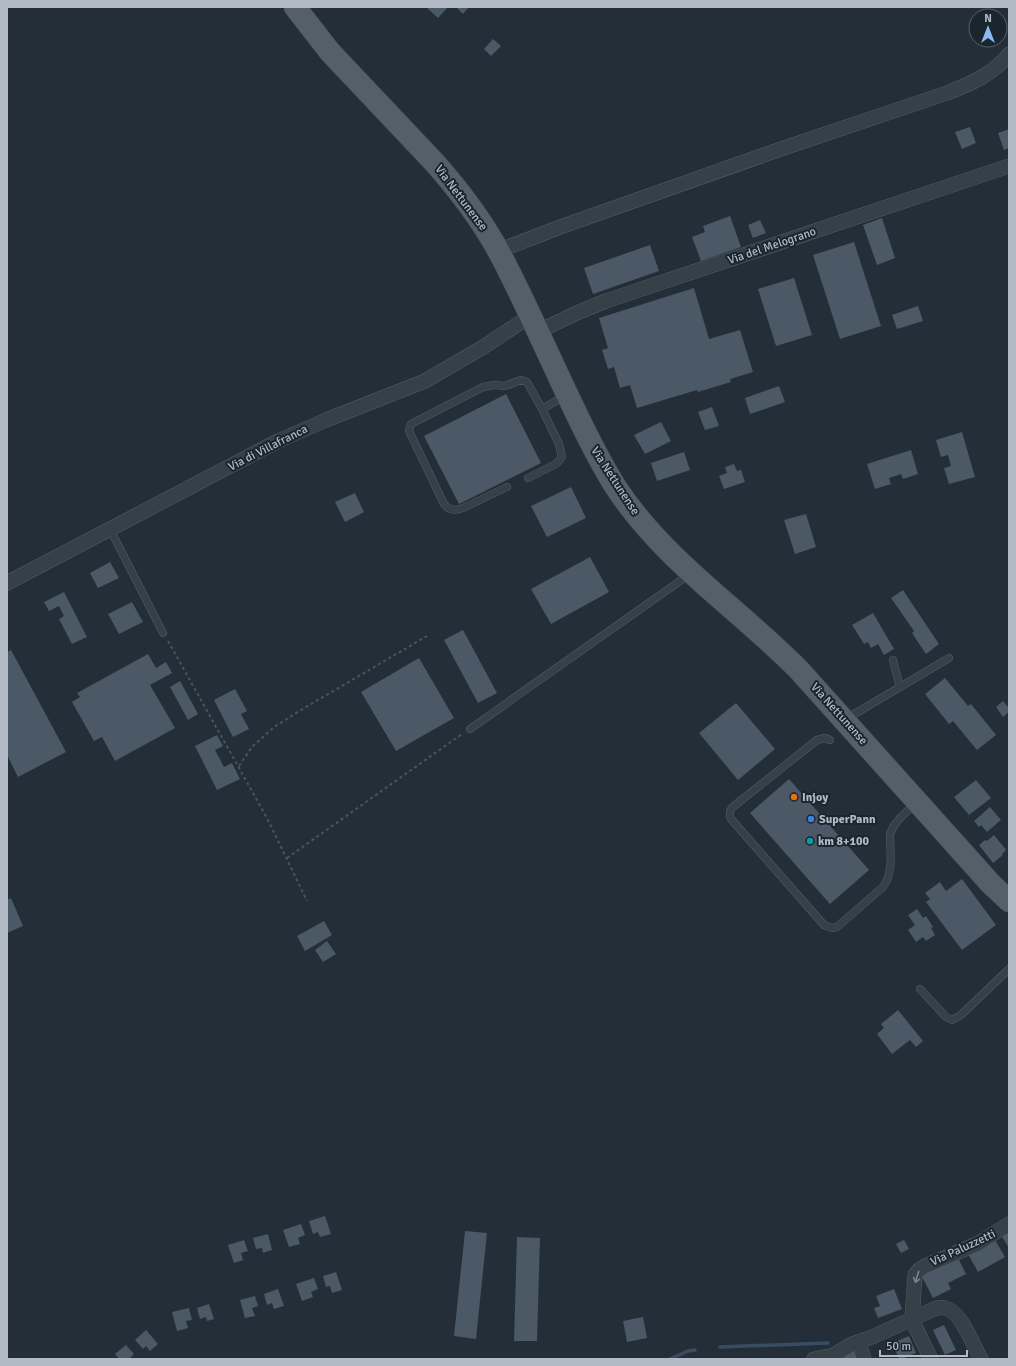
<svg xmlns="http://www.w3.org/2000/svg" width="1016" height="1366" font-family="Signika,sans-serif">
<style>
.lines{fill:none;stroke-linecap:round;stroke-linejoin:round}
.stream{stroke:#394d62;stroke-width:3.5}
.building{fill:#4b5865}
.service-casing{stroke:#545d67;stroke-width:8}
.minor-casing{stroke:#545d67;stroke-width:15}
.primary-casing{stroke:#3f4952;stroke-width:23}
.path{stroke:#445859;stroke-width:2;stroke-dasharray:3 3;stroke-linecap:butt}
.service{stroke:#364049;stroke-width:7}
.minor{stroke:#364049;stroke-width:14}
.primary{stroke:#545f69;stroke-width:22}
.oneway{stroke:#7a838d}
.food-dot{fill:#e8710a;stroke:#1b252e;stroke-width:1.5}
.shop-dot{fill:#3f7fe0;stroke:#1b252e;stroke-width:1.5}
.culture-dot{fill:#0f9aa8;stroke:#1b252e;stroke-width:1.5}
.labels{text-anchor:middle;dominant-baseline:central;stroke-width:4;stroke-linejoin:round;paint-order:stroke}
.street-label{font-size:12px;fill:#b1bac5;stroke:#1b252e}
.poi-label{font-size:12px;font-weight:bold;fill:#b1bac5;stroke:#1b252e;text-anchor:start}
</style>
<rect width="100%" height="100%" fill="#232e39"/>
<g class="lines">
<path class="stream" d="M720,1347l108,-4
M670,1359l18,-8 7,-1"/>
</g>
<path class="building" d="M426,7h22l-10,11z
M456,7h13l-6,7z
M493,39l8,7 -10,10 -7,-7z
M970,127l6,16 -14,6 -7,-17z
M1009,129v19l-5,2 -6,-17z
M730,216l11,31 -40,14 -9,-24 13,-5 -2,-6z
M882,218l13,40 -18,7 -14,-40z
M760,220l6,13 -13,5 -5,-13z
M854,242l27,84 -41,13 -27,-84z
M650,245l9,26 -66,23 -9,-26z
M794,278l18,57 -36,11 -18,-57z
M694,288l15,51 31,-9 13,42 -23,7 1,3 -33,10 -1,-2 -60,18 -7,-23 -10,3 -6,-21 -6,2 -6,-19 6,-2 -9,-30z
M918,306l5,15 -26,8 -5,-14z
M779,386l6,16 -35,12 -5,-16z
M506,394l35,69 -82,41 -35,-68z
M712,407l7,19 -14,4 -7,-18z
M661,422l10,19 -26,13 -11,-19z
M962,432l13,45 -26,7 -5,-16 7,-2 -3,-11 -7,2 -5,-17z
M911,450l7,24 -15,5 -2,-5 -12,4 2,6 -16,5 -8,-25z
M684,452l6,18 -33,11 -6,-18z
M734,464l3,7 4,-1 4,12 -21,7 -5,-13 8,-3 -2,-6z
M571,487l15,31 -39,19 -16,-31z
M355,493l9,19 -19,10 -10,-20z
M806,514l10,33 -21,7 -11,-34z
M590,557l19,35 -58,32 -20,-35z
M110,562l9,16 -21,10 -8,-15z
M903,590l36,54 -13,10 -14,-21 2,-2 -23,-33z
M64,592l23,45 -15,7 -13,-25 5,-3 -5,-10 -10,5 -5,-9z
M132,602l11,20 -24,12 -11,-20z
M873,613l21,36 -10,6 -6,-11 -7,4 -3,-6 -4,2 -12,-19z
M463,630l34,63 -19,10 -34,-63z
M11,650l55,102 -48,25 -11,-22v-103z
M148,654l8,14 10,-6 6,11 -22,12 25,43 -60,33 -13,-24 -8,4 -22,-39 8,-5 -3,-4z
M419,658l35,60 -58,33 -35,-59z
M945,678l23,28 3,-2 25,31 -19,15 -24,-29 -4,3 -24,-30z
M180,681l18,33 -10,6 -18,-33z
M235,689l12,22 -6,3 8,15 -16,8 -19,-37z
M1003,701l6,7v4l-6,5 -7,-10z
M736,703l39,46 -37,31 -39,-47z
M217,735l6,11 -8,4 9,17 8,-4 8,16 -23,11 -22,-44z
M789,779l80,91 -39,34 -80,-91z
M976,780l15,18 -22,17 -15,-18z
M990,807l11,13 -14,12 -6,-7 -2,2 -5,-6z
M994,835l12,15 -4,4 1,1 -10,8 -14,-18 6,-5 2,1z
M962,879l34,46 -34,25 -36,-48 4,-3 -5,-6 15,-11 6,9z
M11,898l12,28 -16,7v-33z
M917,909l6,9 3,-2 7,11 -2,1 4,7 -9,6 -3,-4 -7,5 -8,-12 7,-5 -7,-10z
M324,921l8,14 -27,16 -8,-15z
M327,941l9,13 -13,8 -8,-12z
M898,1010l25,31 -7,6 -6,-7 -18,14 -15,-20 7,-6 -3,-4z
M325,1216l6,18 -11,3 -2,-5 -5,2 -4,-13z
M301,1224l4,11 -7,3 2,6 -11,3 -6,-17z
M465,1231l22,2 -11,106 -22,-3z
M1009,1231v17l-8,-13z
M268,1234l4,16 -9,3 -1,-5 -6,1 -3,-11z
M517,1237l23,1 -3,103h-23z
M244,1240l4,11 -7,2 2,7 -9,3 -6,-18z
M904,1240l5,9 -8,4 -5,-9z
M995,1240l10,17 -27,15 -10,-18z
M957,1256l9,18 -18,9 3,6 -18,9 -12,-23z
M336,1272l6,18 -10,3 -2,-7 -4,1 -3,-11z
M314,1278l4,11 -7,3 2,5 -11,4 -6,-17z
M278,1289l6,17 -10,3 -2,-6 -5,2 -3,-11z
M894,1289l8,20 -24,9 -4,-10 6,-2 -4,-10z
M255,1296l3,10 -6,2 3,8 -10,2 -5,-18z
M209,1304l5,15 -7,2 -1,-4 -6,2 -3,-11z
M189,1308l3,12 -6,1 2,7 -11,3 -5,-19z
M643,1317l4,21 -20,4 -4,-21z
M944,1325l12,25 -11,5 -12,-25z
M146,1330l12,14 -8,7 -4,-5 -3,3 -8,-9z
M909,1336l7,17 -14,6h-3l-7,-16z
M126,1345l8,9 -5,5h-10l-4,-5z
M856,1347l6,12h-17l-2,-5z"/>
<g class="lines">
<defs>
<path id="service" d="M528,478l26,-13 3,-2 5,-6 -3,-13 -17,-35
M507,487l-44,21c-8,3 -15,3 -20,-6l-33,-69 -1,-3 2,-6 72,-37 11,-2 11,1 16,-6 6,2 15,27 23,-13
M110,529l53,104
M893,660l7,27
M846,719l103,-61
M470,729l220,-155
M830,740l-5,-2 -8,2 -83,66c-5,4 -5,8 -3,13l93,106 8,3 5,-1 46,-40c11,-15 7,-35 7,-53 4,-13 17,-22 26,-31
M920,989l26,28 6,3 9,-5 48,-46"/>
<path id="minor" d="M498,251l65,-25 215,-76 169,-57c23,-9 47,-19 62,-39
M537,332l42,-20 27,-11 403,-135
M7,583l271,-142 48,-21 99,-39 60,-35 45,-30
M912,1320l3,-45 4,-5 6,-4 52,-22 32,-20
M912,1320l19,39
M859,1342l5,17
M814,1359l20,-4 18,-11 20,-7 60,-27c4,-2 9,-3 13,-2 16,3 28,37 36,51"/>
<path id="primary" d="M295,7l35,45 104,110c24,27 47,57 65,90 25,47 46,96 69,144 14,30 29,61 47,90 48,74 123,122 184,184l192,214 18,17"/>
</defs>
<use href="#service" class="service-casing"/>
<use href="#minor" class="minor-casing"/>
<use href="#primary" class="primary-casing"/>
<path class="path" d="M168,641l99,177 40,83
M239,766l13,-19 22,-20 27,-17 126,-74
M287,858l175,-124"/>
<use href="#service" class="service"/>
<use href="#minor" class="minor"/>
<use href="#primary" class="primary"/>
</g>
<defs><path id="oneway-shaft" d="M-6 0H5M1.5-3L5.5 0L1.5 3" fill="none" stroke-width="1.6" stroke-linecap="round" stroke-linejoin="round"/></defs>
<use class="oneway" href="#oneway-shaft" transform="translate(917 1277) rotate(107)"/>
<circle class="food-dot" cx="794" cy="797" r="4"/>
<circle class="shop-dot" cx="811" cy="819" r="4"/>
<circle class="culture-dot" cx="810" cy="841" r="4"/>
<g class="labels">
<g class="street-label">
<text transform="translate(461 198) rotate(53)">Via Nettunense</text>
<text transform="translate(772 246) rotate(-19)">Via del Melograno</text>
<text transform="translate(268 448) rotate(-27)">Via di Villafranca</text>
<text transform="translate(615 481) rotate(57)">Via Nettunense</text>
<text transform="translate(839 714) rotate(48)">Via Nettunense</text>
<text transform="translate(963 1248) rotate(-25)">Via Paluzzetti</text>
</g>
<g class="poi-label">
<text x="802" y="797">Injoy</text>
<text x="819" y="819">SuperPann</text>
<text x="818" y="841">km 8+100</text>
</g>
</g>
<rect width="1016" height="1366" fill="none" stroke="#b1bac5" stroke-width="16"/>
<g transform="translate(988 28)"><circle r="19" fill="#1b252e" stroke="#57616a"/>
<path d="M0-3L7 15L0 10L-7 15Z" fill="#89baf3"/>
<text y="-6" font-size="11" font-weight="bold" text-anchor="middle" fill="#b1bac5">N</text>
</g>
<path d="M880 1350v6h87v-6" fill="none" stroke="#b1bac5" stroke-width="2"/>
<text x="886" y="1350" font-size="12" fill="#b1bac5" stroke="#1b252e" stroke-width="3" paint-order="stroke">50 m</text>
</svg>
